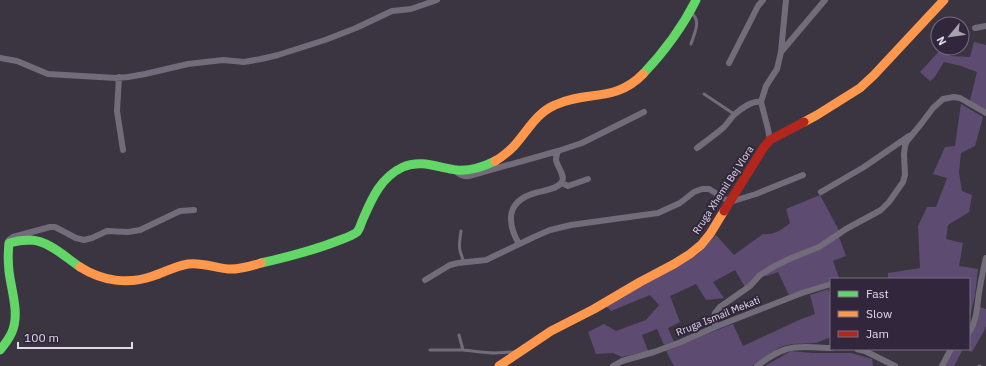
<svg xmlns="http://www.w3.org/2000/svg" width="986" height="366" font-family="'IBM Plex Sans',sans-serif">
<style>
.green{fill:#5e4b72}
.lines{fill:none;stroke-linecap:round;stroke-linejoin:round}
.lane{stroke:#726b79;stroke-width:3}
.street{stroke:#726b79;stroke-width:6}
.fast{stroke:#63d668;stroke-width:9}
.slow{stroke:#ff974d;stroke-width:9}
.jam{stroke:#b3261e;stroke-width:9}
.labels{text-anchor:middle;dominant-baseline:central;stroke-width:4;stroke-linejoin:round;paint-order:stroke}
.street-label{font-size:10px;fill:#e1dae9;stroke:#31263c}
</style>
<rect width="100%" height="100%" fill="#3b3542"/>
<path class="green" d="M974,42l12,3v65l-16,-9 7,-29 -16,-6 -17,-4 -10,16 -4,3 -10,-9 22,-24h8v8l20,1z
M961,104l22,13 -8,29 -14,7 -2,19 3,19 10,4 -3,17 -21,13 -2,14 17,4 -4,23 19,3 -3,26 -6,26v-42h-81v-6l32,-5 -2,-42 9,-19h9l11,-29 -14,-4 12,-27 10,-1z
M820,195l22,41 -3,1 7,19 -13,5 6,17 -8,1v2l-42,14 -11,-23 -11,4 -11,-1 -5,6 -6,6 -10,-17 -22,12 11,16 -18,2 -10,-16 -26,12 10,26 -12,6 6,14 -10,3 -7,-16 -15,6 6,16 -26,6 -9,-4 -17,1 -8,-22 16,-8 12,7 30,-11 13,-15 -9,-10 -39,16 -5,-5 91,-51 19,-20 18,20 29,-21c10,2 20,-5 27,-11l-4,-14z
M828,289l3,8v40l-15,6 -24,1 -12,3 -28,19h-78l-8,-15 46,-19 21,-8 10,22 56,-26 16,-6 -5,-19z
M980,307l6,2v17l-2,5 -12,21 -7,-3h4v-14l8,-12z
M954,349h9l-9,17h-9z
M791,351l21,2h39l21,6 1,7h-108z"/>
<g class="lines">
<path class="lane" d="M691,44c3,-10 11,-24 0,-31
M704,94l30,20
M461,231c-2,15 -3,17 3,31
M459,335l4,15c11,1 21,3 32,3 6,0 12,-1 19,-1
M430,350h33
M979,366h1"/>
<path class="street" d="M975,28l11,-2
M781,52l44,-52
M0,58l17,3 31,13 68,4 12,-1 17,-3 43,-10 35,-4 21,2 17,-3 17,-4 47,-15 31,-12 36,-17 19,-2 26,-9
M729,63l29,-57 5,-6
M119,77l-2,34 6,39
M770,140l-2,-11 -7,-27 5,-16 11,-17 4,-17 5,-52
M697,148c9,-7 18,-13 27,-21 4,-4 6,-8 10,-12 6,-6 19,-15 27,-13
M454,170c5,4 8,7 15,6l89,-25 24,-8 62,-31
M562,183l6,3 20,-7
M821,192l43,-25 45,-31
M9,243v-3l4,-3 37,-10h5l21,11 8,2 8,-2 15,-7 21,1 12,-2 40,-19 14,-1
M519,244c-13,-23 -12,-43 16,-51 7,-2 22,-4 26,-10 6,-6 -4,-16 -5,-23 0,-3 1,-6 2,-9
M425,280l25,-15 8,-2 28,-3 48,-23 16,-7 21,-5 87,-12 22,-10 14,-11 8,-3h7l21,13 26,-8 47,-19
M715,327l-1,-9 1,-5 5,-6 30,-21 10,-11 13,-8 16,-8 30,-12 27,-18 35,-19 8,-8 14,-20 2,-7 -1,-21 1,-8 2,-5 14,-17 12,-16 10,-9 11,-2 6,1 26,15
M969,332c8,-11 8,-26 10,-39 2,-12 4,-23 7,-35
M857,349l8,2 30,15
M613,366l9,-5 32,-9 27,-10 34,-15 87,-34 29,-9
M757,366c9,-7 19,-14 30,-17 13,-4 31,-1 44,-1
M942,366l9,-17"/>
<path class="fast" d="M643,74c21,-22 39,-46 53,-74
M261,263c27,-6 54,-13 79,-23 5,-2 12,-4 17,-8 3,-3 4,-9 6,-13 9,-21 18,-42 40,-52 18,-8 36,1 54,3 13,1 26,-3 38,-9
M0,350c5,-6 9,-11 12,-18 8,-19 -1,-42 -3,-61 -1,-9 -1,-19 0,-28 7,-2 14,-3 22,-3 18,1 34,17 49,27"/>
<path class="slow" d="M804,122l13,-7 43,-27 14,-13 70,-75
M495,161c7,-4 13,-9 19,-15 13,-14 22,-33 41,-41 31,-15 60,-2 88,-31
M80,267c22,14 48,18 73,9 12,-4 23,-10 35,-12 14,-2 27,4 40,5 11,1 23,-3 33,-6
M499,366l52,-35 43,-22 46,-27 34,-18 16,-10 11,-9 9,-11 14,-23"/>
<path class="jam" d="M724,211l40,-64 6,-7 34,-18"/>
</g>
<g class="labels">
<g class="street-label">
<text transform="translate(723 190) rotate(-57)">Rruga Xhemil Bej Vlora</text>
<text transform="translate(718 316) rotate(-22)">Rruga Ismail Mekati</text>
</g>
</g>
<rect x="830" y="278" width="140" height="72" fill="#31263c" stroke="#776e81"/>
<rect x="838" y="291" width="20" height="6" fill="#63d668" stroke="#776e81"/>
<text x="866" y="298" font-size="12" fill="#e1dae9">Fast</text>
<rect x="838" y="311" width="20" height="6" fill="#ff974d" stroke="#776e81"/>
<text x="866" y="318" font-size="12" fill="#e1dae9">Slow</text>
<rect x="838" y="331" width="20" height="6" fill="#b3261e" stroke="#776e81"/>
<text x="866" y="338" font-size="12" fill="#e1dae9">Jam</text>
<g transform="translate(950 36) rotate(241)"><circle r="19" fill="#31263c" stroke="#776e81"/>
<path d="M0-3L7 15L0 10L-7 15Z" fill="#a7a0af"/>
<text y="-6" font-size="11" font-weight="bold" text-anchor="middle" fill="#e1dae9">N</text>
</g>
<path d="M18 342v6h114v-6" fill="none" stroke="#e1dae9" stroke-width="2"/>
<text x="24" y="342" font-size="12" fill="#e1dae9" stroke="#31263c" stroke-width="3" paint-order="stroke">100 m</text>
</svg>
